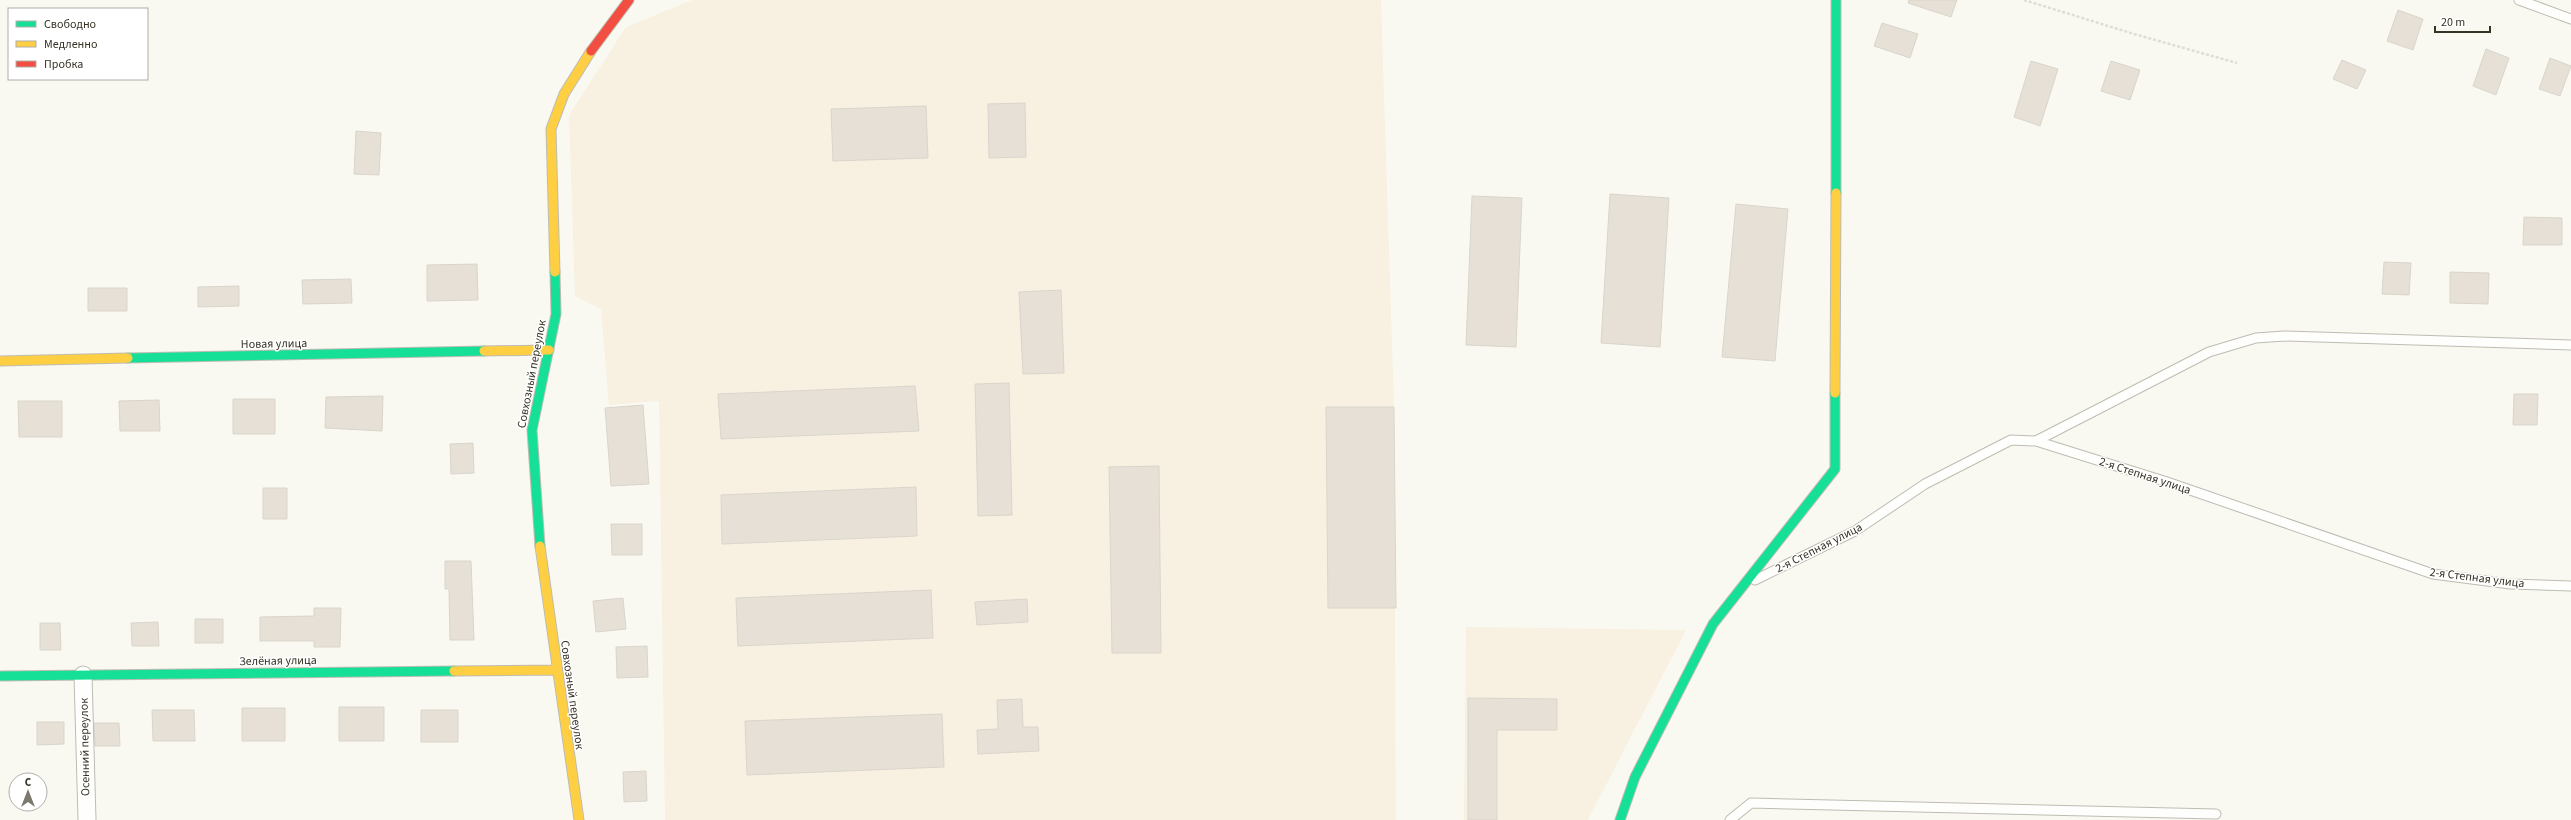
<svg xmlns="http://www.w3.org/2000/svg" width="2571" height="820" font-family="'Source Sans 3',sans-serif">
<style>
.industrial{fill:#f8f0e1}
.building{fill:#e6e0d6;stroke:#dad5cc}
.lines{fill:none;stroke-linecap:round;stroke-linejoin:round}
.lane-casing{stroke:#bebcb2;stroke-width:11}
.street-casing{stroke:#bebcb2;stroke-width:19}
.fast-casing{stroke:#bebcb2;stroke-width:11}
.slow-casing{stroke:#bebcb2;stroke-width:11}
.jam-casing{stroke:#bebcb2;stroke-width:11}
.path{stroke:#dddcd9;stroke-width:2.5;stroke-dasharray:3 2;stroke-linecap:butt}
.lane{stroke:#fefefd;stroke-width:9}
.street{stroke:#fefefd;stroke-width:17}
.fast{stroke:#16e098;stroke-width:9}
.slow{stroke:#ffcf43;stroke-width:9}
.jam{stroke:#f24e42;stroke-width:9}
.labels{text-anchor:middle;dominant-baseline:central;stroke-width:3;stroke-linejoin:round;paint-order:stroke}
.street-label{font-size:12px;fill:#363325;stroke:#fff}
</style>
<rect width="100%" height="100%" fill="#faf9f1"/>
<path class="industrial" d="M692,0h689l13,407 2,413h-731l-6,-419 -50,4 -8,-96 -26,-13 -6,-181 57,-88z
M1466,627l220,3 -98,190h-124z"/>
<path class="building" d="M1909,0h48l-6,17 -43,-14z
M2398,10l25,9 -10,31 -26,-9z
M1882,23l36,11 -8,24 -36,-12z
M2486,49l23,9 -13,37 -23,-9z
M2550,58l21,8 -11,30 -21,-7z
M2342,60l24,10 -9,19 -24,-10z
M2031,61l27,8 -18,57 -26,-9z
M2111,61l29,9 -10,30 -29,-9z
M1025,103l1,54 -37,1 -1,-54z
M926,106l2,52 -95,3 -2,-52z
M356,131l25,2 -2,42 -25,-1z
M1610,194l59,4 -9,149 -59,-4z
M1472,196l50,2 -6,149 -50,-2z
M1736,204l52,5 -13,152 -53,-4z
M2524,217l38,1v27h-39z
M2384,262l27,1 -2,32 -27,-1z
M477,264l1,36 -51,1v-36z
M2450,272l39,1 -1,31 -38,-1z
M351,279l1,24 -49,1 -1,-24z
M239,286v20l-41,1v-20z
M88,288h39v23h-39z
M1061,290l3,83 -41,1 -4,-82z
M1009,383l3,132 -34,1 -3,-132z
M915,386l4,45 -198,8 -3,-45z
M2514,394h24l-1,31h-24z
M383,396l-1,35 -57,-3 1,-31z
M233,399h42v35h-42z
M159,400l1,31h-40l-1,-30z
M18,401h44v36h-43z
M643,405l6,79 -38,2 -6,-78z
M1326,407h68l2,201h-68z
M473,443l1,30 -23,1 -1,-30z
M1159,466l2,187h-49l-3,-186z
M916,487l1,49 -195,8 -1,-49z
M263,488h24v31h-24z
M611,524h31v31h-30z
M445,561h26l3,79h-24l-1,-51h-4z
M931,590l2,48 -195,8 -2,-48z
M623,598l3,31 -30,3 -3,-31z
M1027,599l1,23 -51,3 -2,-23z
M314,608h27l-1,39h-26v-6h-54v-24l54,-1z
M195,619h28v24h-28z
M158,622l1,24h-27l-1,-23z
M40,623h20l1,27h-21z
M647,646l1,31 -31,1 -1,-31z
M1468,698l89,1v31h-60v90h-29z
M1022,699l1,28h15l1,24 -61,3 -1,-24 21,-1 -1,-29z
M339,707h45v34h-45z
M242,708h43v33h-43z
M152,710h42l1,31h-42z
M421,710h37v32h-37z
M942,714l2,53 -197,8 -2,-54z
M37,722h27v22l-27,1z
M94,723h25l1,23h-25z
M646,771l1,30 -23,1 -1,-30z"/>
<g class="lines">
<defs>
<path id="lane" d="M2519,0l52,19
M2036,441l173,-89 47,-14 28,-2 287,9
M1755,580l100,-49 70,-47 86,-44 25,1 131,41 266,92 77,10 61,2
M1730,820l21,-17 465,11"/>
<path id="street" d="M83,675l4,145"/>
<path id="fast" d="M1836,193v-193
M128,358l356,-7
M540,546l-8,-116 24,-116 -1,-42
M0,676l454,-5
M1620,820l15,-43 78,-153 122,-155v-76"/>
<path id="slow" d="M555,272l-4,-143 13,-35 27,-43
M484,351l65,-1
M0,361l128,-3
M1835,393l1,-200
M540,546l39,274
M454,671l102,-1"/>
<path id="jam" d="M591,51l38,-51"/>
</defs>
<use href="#lane" class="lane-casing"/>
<use href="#street" class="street-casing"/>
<use href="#fast" class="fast-casing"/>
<use href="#slow" class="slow-casing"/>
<use href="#jam" class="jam-casing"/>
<path class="path" d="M2024,0l110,34 103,29"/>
<use href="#lane" class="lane"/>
<use href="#street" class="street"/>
<use href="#fast" class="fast"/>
<use href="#slow" class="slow"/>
<use href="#jam" class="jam"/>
</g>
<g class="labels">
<g class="street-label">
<text transform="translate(274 344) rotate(-1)">Новая улица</text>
<text transform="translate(532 374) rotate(-79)">Совхозный переулок</text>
<text transform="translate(2145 476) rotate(18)">2-я Степная улица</text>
<text transform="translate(1819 548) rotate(-27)">2-я Степная улица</text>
<text transform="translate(2477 578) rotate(7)">2-я Степная улица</text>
<text transform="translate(278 661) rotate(-1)">Зелёная улица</text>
<text transform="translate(572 695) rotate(82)">Совхозный переулок</text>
<text transform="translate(85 747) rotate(-91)">Осенний переулок</text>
</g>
</g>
<rect x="8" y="8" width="140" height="72" fill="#ffffff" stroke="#afada8"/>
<rect x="16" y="21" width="20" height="6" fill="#16e098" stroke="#afada8"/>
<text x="44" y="28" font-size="12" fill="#363325">Свободно</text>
<rect x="16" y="41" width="20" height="6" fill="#ffcf43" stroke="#afada8"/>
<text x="44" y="48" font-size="12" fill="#363325">Медленно</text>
<rect x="16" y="61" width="20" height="6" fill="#f24e42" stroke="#afada8"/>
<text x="44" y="68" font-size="12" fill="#363325">Пробка</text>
<g transform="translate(28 792)"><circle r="19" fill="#ffffff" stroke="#afada8"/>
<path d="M0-3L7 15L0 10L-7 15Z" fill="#7b786c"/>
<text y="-6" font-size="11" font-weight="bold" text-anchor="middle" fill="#363325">С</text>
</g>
<path d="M2435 26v6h55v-6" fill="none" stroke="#363325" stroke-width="2"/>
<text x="2441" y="26" font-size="12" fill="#363325" stroke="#ffffff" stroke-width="3" paint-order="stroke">20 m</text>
</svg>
